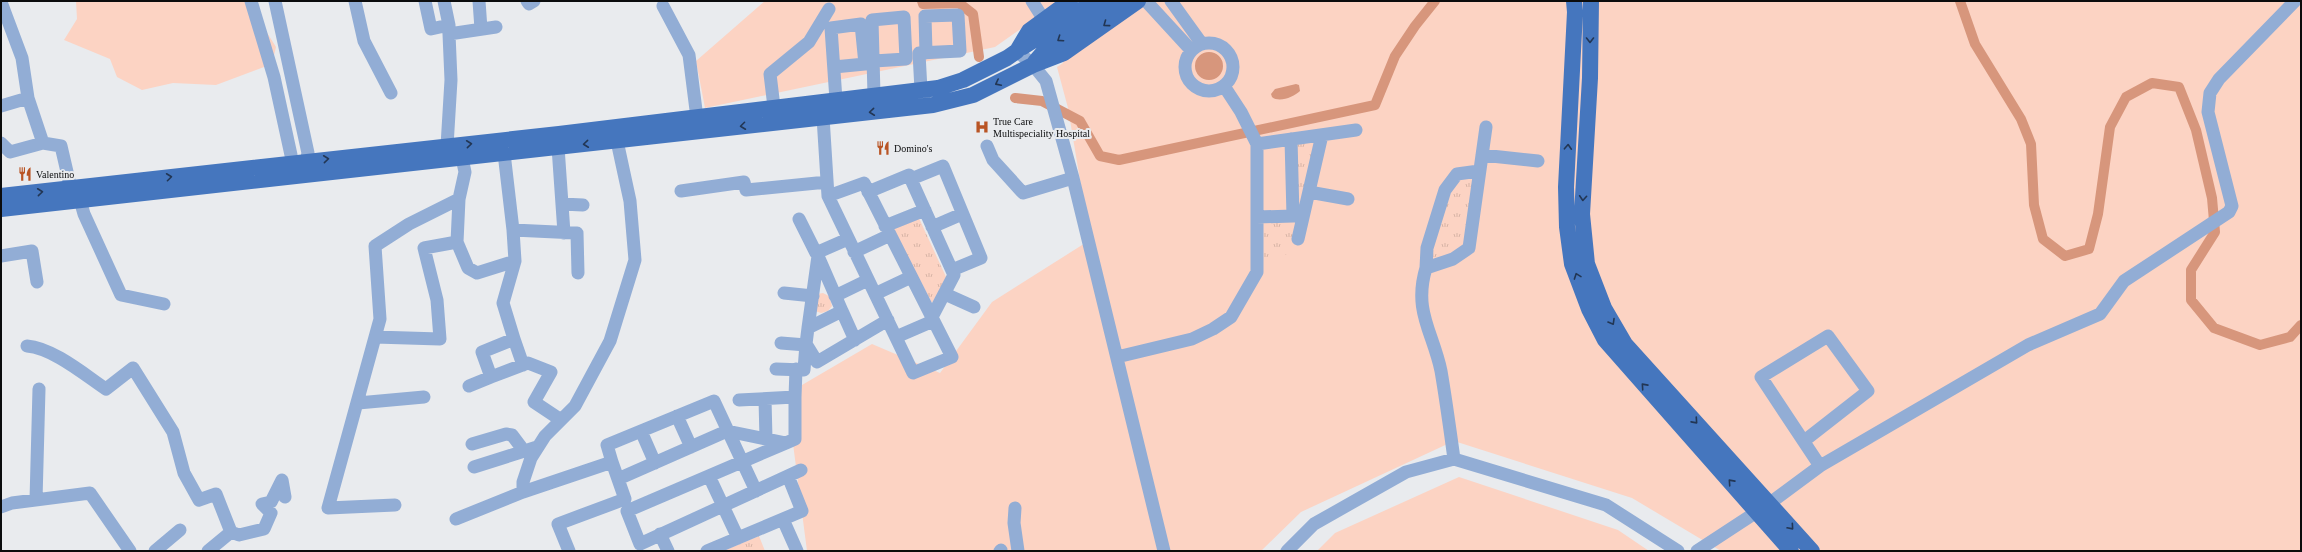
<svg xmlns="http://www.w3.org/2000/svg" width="2302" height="552" font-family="Georgia,serif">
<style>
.green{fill:#fcd3c3}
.park{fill:url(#park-tufts)}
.water{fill:#d7967c}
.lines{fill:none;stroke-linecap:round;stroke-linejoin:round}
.canal{stroke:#d7967c;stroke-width:10}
.minor{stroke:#92add5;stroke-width:13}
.major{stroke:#4576be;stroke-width:16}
.oneway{stroke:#223654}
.labels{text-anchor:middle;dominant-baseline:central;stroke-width:4;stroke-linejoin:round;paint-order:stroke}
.poi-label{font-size:10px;fill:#0b0c0d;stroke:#e9ebee;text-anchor:start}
</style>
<defs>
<pattern id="park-tufts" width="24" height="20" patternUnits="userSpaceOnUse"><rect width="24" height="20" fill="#fcd3c3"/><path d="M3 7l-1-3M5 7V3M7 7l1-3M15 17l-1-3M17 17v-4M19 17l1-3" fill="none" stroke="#d7b4a6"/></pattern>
</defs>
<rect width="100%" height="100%" fill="#e9ebee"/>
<path class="green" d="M76,1h171l29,46 -4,17 -56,21 -43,-2 -31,7 -25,-13 -7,-18 -46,-19 13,-21z
M765,1h295l-65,46 -290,61 -9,-47z
M1148,1h1153v550h-580l-89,-53 -178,-57 -153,71 -40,39h-454l-15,-115 10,-51 70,-41 68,29 52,-71 98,-62 -22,-132 -11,-41 6,-4v-6z
M1459,477l159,53 31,21h-332l18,-18z"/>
<path class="park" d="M1316,142l-16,68 -3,1 -3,-66z
M1461,180l8,1 5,7 -11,60 -31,13 16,-67z
M918,216l29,63 -15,24 -40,-75z
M1295,220c-2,23 -3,42 -31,44v-42z
M823,293l6,3 3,10 -4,5 -7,2 -6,-2 2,-17z
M759,536l6,15h-42z"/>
<path class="water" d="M1195 66a14 14 0 1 1 28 0a14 14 0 1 1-28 0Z
M1296,84l3,1 1,6c-6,6 -21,12 -28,6l-1,-3 4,-5z"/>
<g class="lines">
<path class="canal" d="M922,1l1,3 36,-1 14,11 6,43
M1960,1l15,43 46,75 10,25 3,61 9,34 22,17 24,-7 9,-35 12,-87 16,-30 26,-14 27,4 17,43 16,68 3,34 -24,38v30l23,28 46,17 30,-8 11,-12
M1015,98l27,3 38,20 20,35 19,4 256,-55 20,-49 20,-30 20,-25"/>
<path class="minor" d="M251,1l23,76 17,78
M275,1l33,152 -2,9
M355,1l9,40 27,52
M425,1l6,28 18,-4v9
M444,1l5,24
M479,1l2,28
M527,1l2,3 5,-3
M1032,1l12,19
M1146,1l45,49
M1171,1l31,43
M1,2l21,56 6,40 15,45 18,3 10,43
M663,6l26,49 8,63
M1185 67a24 24 0 1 1 48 0a24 24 0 1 1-48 0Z
M1017,51l16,14 13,16 27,97 91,373
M874,61l32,-2 -2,-42 -32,3 2,75
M834,67l31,-3 -4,-40 -30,4 5,72
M921,90l-2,-37 41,-2 -2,-36 -33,1 1,37
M1,106l27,-8
M774,107l-4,-33 39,-32 20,-33
M823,117l5,79 85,177 39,-16 -88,-174 -36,13
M1,143l9,9 33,-9
M1257,144l99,-14
M447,146l4,-66 -2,-46 47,-7
M987,146l6,14 30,33 50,-15
M558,147l6,86
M504,153l9,77
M1482,155l56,6
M1479,171l-22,3 -12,16 -18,58 -1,20 27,-9 16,-11 17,-121
M911,179l32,-13 38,92 -29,12
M681,191l63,-9 2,8 81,-8
M868,192l41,-17 45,100 -22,42
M1309,192l39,7
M80,200l4,14 37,81 43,9
M562,204l21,1
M1257,217l36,-1 -2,-77
M799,219l17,34
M885,226l40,-16
M932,227l30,-13
M1298,239l24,-104
M457,242l11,26 9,5 38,-12 -2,-31 64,3 1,40
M854,252l36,-17
M1,256l31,-5 5,31
M818,256l-10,72 34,-17 -24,-55 -2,-3 32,-14
M515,261l-12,42 11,36 -32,13 9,25 37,-14 23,9 -17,30 27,18
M1426,268c-13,43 7,64 15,103 5,29 9,59 13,88
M784,293l29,3
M875,294l36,-17
M945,294l29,13
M835,296l33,-16
M842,311l13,29
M808,328l-2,16 11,18 71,-42
M375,337l65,2 -3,-39 -13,-52 33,-6 2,-43
M896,337l37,-16
M514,339l9,26
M781,343l25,2
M27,346c26,2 58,29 79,43l27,-21 40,64 11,41 15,27 17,-6 15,38 -23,19
M1117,357l75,-18 21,-10 18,-12 26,-45v-128l-16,-32 -17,-26
M776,369l28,1 2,-26
M469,386l22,-9
M795,397l1,-28
M765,399l1,40
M739,400l56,-3v42l-9,4
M358,403l66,-6
M677,416l14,31
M641,431l14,32
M1804,441l64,-50 -40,-55 -67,41 59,89
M472,444l34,-10 6,1 12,16
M612,462l-5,-17 107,-44 42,90
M474,467l63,-20
M709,476l29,62
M618,479l109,-48 59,12 -159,68 13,33 161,-74
M523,492l89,-30 13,37 -67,25 11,27
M36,500l3,-111
M1770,503l50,-37 208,-121 72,-31 24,-33 105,-69 3,-6 -24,-94 2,-19 9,-14 76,-78
M395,505l-67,3 52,-189 -5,-73 34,-22 50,-25 6,-27 -3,-14
M1,507l11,-4 78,-10 40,58
M1015,508l-1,15 4,28
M456,519l67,-27v-10l8,-24 14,-22 30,-30 35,-65 25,-81 -5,-59 -13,-60
M785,524l12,27
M231,532l8,3 25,-6 7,-16 -9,-9 9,-2 11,-22 3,17
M660,534l8,17
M155,551l25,-21
M707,551l95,-40 -14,-35
M1000,551l1,-1
M1287,551l27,-27 92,-52 48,-13 152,46 72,46
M1697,551l61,-40"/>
<path class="major" d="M1574,1l1,11 -9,175 1,40 5,37 17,45 16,31 186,211
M1591,1l-1,77 -8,136 5,50 17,44 21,36 187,207
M1023,47l72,-46
M1035,62l12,-14 69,-47
M1,196l558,-62 379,-46 25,-8 44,-22 10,-7 12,-20 41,-30
M1,209l932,-104 40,-10 60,-30 31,-12 74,-52"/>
</g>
<defs><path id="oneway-chevron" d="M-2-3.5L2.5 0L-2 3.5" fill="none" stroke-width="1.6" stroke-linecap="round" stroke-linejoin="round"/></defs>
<g class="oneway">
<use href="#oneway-chevron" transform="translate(1106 24) rotate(144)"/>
<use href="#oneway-chevron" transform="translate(1060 39) rotate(146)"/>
<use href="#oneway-chevron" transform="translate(1590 40) rotate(90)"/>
<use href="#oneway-chevron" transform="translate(998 83) rotate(153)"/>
<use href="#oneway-chevron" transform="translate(872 112) rotate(174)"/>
<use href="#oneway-chevron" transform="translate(743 126) rotate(173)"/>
<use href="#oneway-chevron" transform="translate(469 144) rotate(-6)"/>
<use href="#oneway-chevron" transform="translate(586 144) rotate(174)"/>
<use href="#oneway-chevron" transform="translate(1568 147) rotate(-87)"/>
<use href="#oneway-chevron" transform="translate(326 159) rotate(-6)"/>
<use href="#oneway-chevron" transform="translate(169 177) rotate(-7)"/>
<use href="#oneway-chevron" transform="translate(40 192) rotate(-6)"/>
<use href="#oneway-chevron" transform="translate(1583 198) rotate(94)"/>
<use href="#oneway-chevron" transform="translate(1577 276) rotate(-110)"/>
<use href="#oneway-chevron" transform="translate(1612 322) rotate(60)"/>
<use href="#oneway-chevron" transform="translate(1644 386) rotate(-132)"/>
<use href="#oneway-chevron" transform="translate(1695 421) rotate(48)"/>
<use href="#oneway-chevron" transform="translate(1731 482) rotate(-132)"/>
<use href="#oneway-chevron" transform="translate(1791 527) rotate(49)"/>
</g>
<defs>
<symbol id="hospital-bare" viewBox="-9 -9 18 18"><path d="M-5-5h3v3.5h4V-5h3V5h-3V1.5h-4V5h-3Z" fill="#b95424" stroke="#e9ebee" stroke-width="2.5" paint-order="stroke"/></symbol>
<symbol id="restaurant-bare" viewBox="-9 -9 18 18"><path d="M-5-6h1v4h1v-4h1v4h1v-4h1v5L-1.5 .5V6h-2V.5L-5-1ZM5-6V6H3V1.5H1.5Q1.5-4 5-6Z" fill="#b95424" stroke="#e9ebee" stroke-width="2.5" paint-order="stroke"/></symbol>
</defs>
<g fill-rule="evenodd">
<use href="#hospital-bare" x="972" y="117" width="20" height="20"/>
<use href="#restaurant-bare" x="873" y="138" width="20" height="20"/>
<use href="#restaurant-bare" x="15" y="164" width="20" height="20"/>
</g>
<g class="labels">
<g class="poi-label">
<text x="993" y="121">True Care<tspan x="993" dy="12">Multispeciality Hospital</tspan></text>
<text x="894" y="148">Domino's</text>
<text x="36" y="174">Valentino</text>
</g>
</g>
<rect width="2302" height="552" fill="none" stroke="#0b0c0d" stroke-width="4"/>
</svg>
